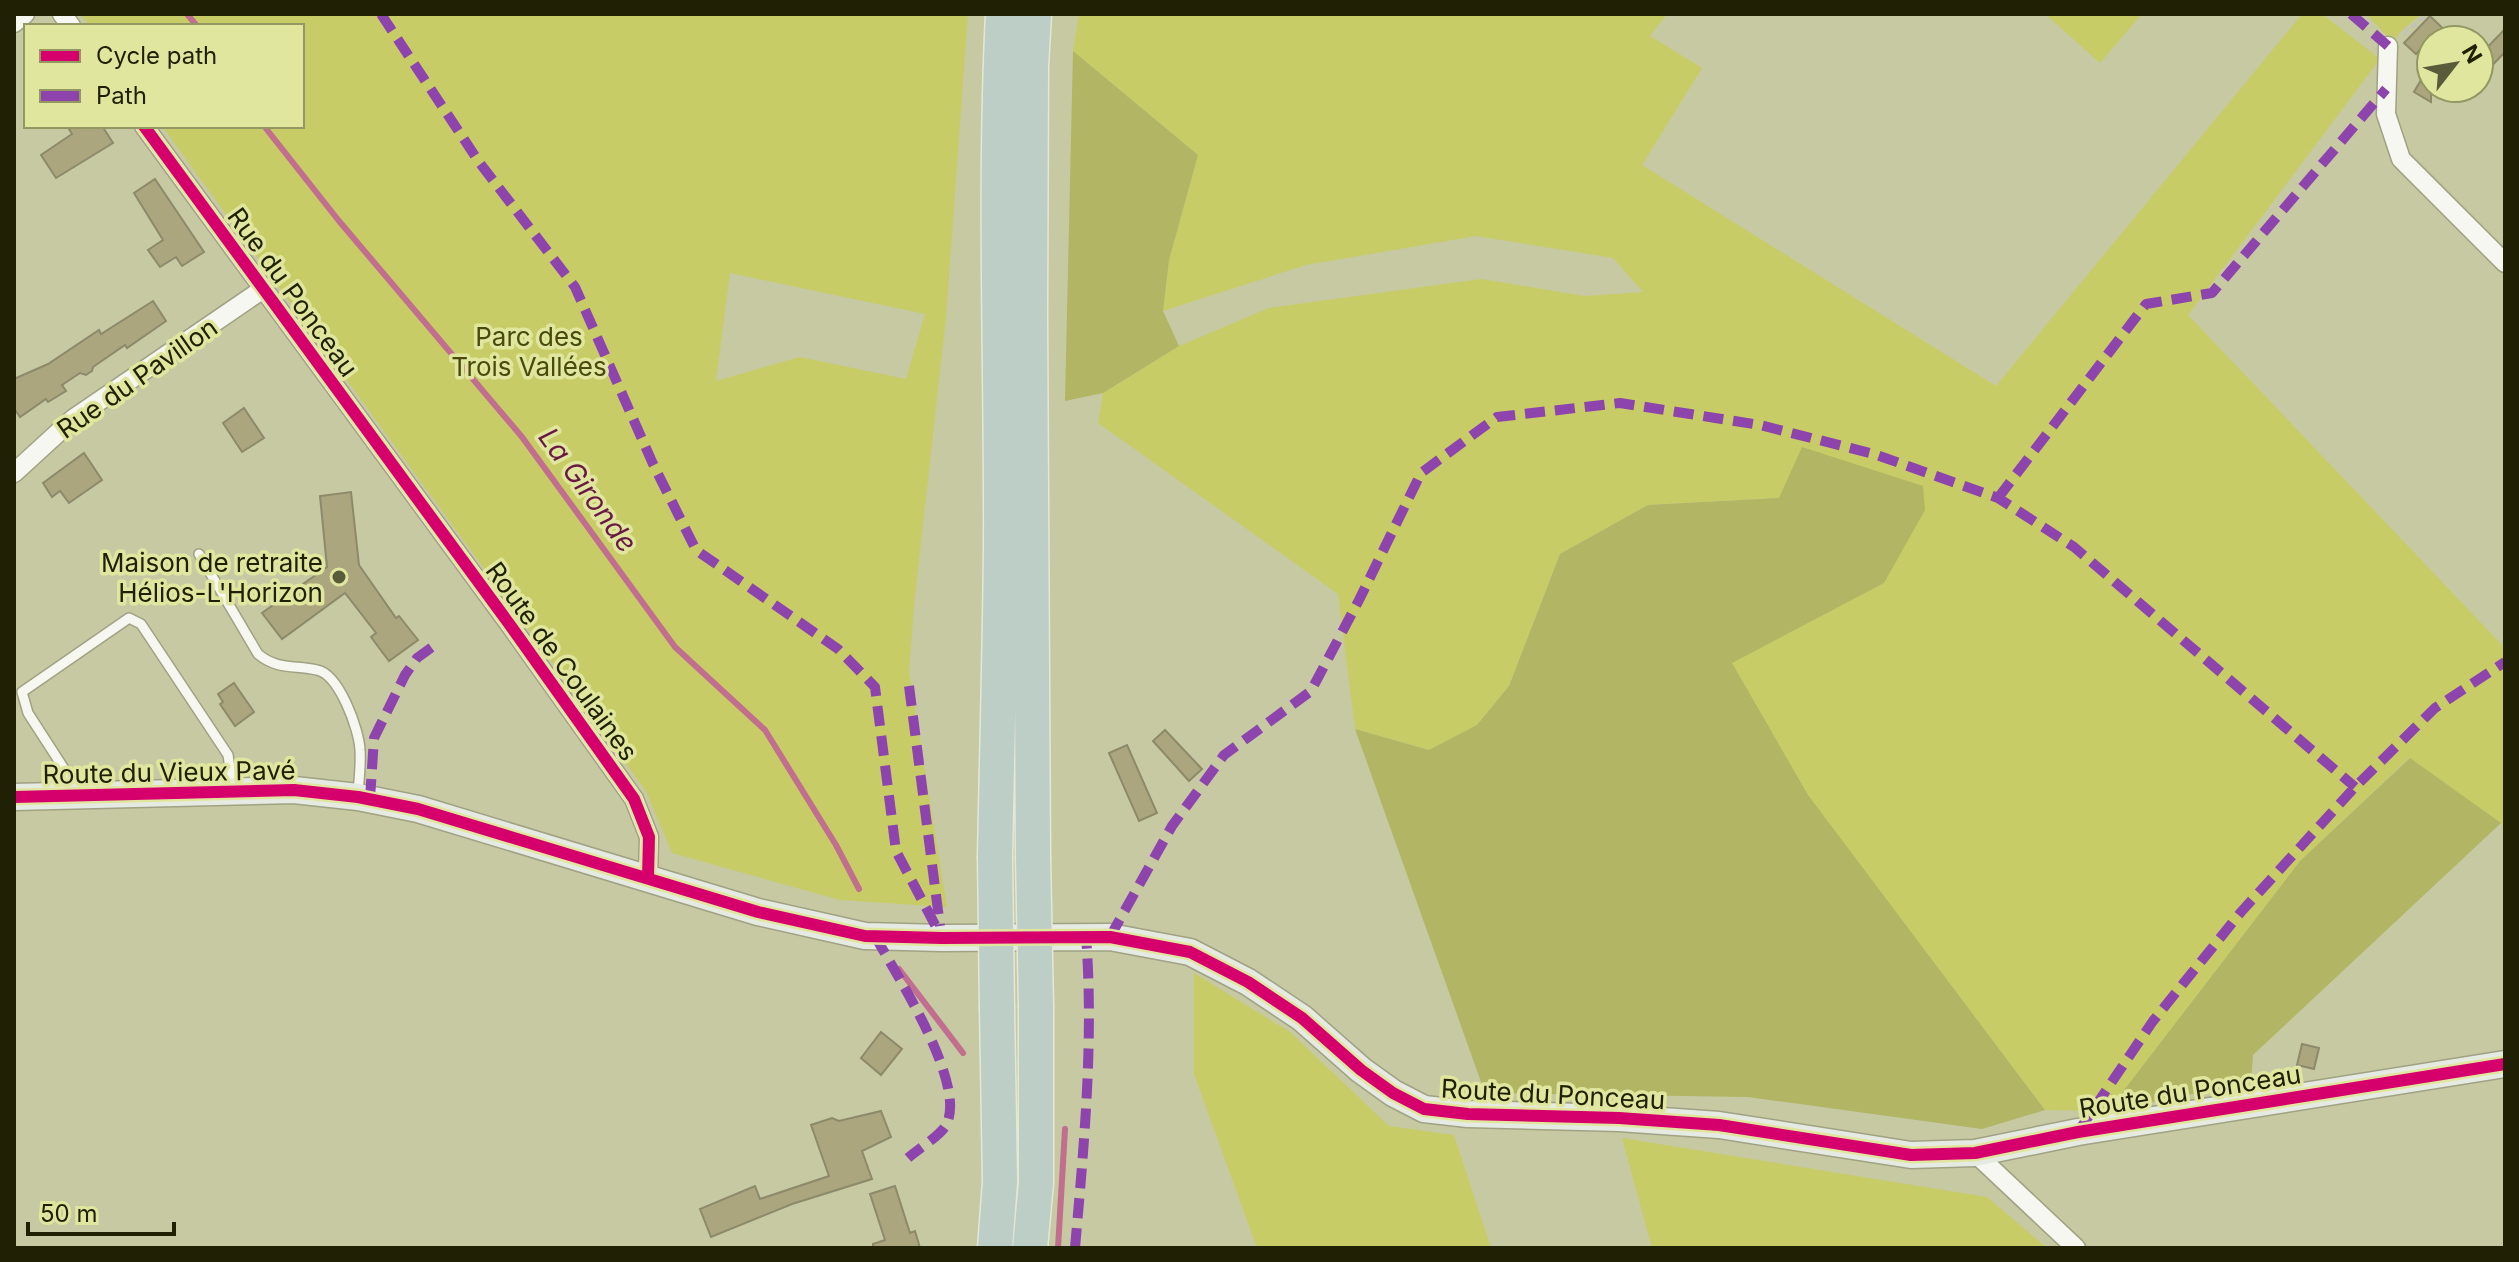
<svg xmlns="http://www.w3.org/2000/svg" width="2519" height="1262" font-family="Inter,sans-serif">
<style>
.green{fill:#c8cc66;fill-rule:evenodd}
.forest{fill:#b1b564}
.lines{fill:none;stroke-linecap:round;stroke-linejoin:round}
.stream{stroke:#c26e8e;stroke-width:6}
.building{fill:#aba67d;stroke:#8d8a6b;stroke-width:2}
.lane-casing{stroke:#a0a283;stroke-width:12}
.street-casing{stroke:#a0a283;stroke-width:21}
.secondary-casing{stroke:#a0a283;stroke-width:29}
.highway-casing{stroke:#e5e7d5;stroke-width:37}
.path{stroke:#c2c3b7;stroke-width:3;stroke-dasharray:6 4;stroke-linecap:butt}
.lane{stroke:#f6f7f1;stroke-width:9}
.street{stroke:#f6f7f1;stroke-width:18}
.secondary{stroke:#e5ebe3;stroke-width:26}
.highway{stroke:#bccec5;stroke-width:34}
.highway-bridge-casing{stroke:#e5e7d5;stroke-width:37;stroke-linecap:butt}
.highway-bridge{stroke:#bccec5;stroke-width:34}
.quiet{stroke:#8e44ad;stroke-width:10;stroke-dasharray:20 10;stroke-linecap:butt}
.cycleway-casing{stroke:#e1e69f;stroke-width:17}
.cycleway{stroke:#d6006c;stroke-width:12}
.poi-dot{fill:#595b3b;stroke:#e1e69f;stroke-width:3}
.labels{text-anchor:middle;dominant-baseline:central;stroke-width:7;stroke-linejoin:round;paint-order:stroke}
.street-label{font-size:26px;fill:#1f2004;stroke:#e1e69f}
.park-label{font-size:26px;fill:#494b0e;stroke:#e1e69f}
.poi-label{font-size:26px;fill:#1f2004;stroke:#e1e69f;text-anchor:end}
.water-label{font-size:28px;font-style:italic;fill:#681944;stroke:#e1e69f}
</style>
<rect width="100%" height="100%" fill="#c6c9a2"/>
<path class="green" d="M81,14h887l-22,304 -32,288 -5,66 38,235 -107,-7 -168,-47 -26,-62 -484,-665h140v-100h-213zM730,273l195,41 -19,65 -106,-22 -84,24z
M1079,14h588l-17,22 52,32 -60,97 354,221 306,-372h20l58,45 -192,256 317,333v180l-4,-5 -92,-65 -109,103 -192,250 -63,-1 -238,-315 -76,-133 153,-79 -105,-85 -131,7 -88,49 -51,132 -32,39 -47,25 -75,-21 -17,-135 -240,-171 5,-30 76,-47 90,-38 212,-29 104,17 58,-4 -30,-34 -137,-22 -170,29 -143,46 6,-51 29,-105 -125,-104z
M2045,14h97l-42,49z
M2366,14h56l-19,15 -10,13z
M1194,973l96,59 99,94 65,9 37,113h-234l-63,-174z
M1622,1138l365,59 60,51h-395z"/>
<path class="forest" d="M1073,51l125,104 -29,105 -6,51 16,35 -76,47 -38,8z
M1802,447l121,39 2,24 -41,73 -152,80 76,132 237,315 -63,19 -234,-32 -263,-4 -130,-364 74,21 48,-25 32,-39 51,-132 88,-49 131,-7z
M2410,758l91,65 -248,232 -2,27 -143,29 192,-250z"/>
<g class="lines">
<path class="stream" d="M187,14l10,12
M264,126l75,95 183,216 153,210 90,83 71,115 23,44
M899,969l64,84
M1058,1248l7,-119"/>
</g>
<path class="building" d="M2430,16l25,24h-26l-13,14 -12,-11z
M2505,29v23l-26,27v-23z
M2431,63v39l-17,-10z
M67,126h35l11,17 -57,35 -15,-23 31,-21z
M155,179l49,73 -22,14 -6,-9 -16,10 -12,-17 15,-10 -29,-47z
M153,301l13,20 -39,27 -2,-3 -32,22 -1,4 -6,4 -6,-2 -18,12 4,6 -18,11 -2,-3 -26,18 -6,-9v-27l2,-3 32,-14 51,-34 2,4z
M244,408l20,30 -22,14 -19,-29z
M84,453l18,27 -33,23 -9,-12 -8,6 -9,-14z
M351,492l8,73 37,53 3,-2 19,24 -29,21 -18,-24 5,-4 -31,-40 -63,46 -20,-26 65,-46 -7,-71z
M234,683l20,29 -19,14 -15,-22 3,-2 -5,-8z
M1165,730l37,39 -13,12 -36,-40z
M1127,745l30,68 -18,8 -30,-68z
M881,1032l21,17 -21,26 -20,-17z
M2302,1044l17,4 -5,21 -17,-4z
M881,1111l10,26 -29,14 10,28 -80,25 -81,33 -11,-28 55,-23 5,13 69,-23 -18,-51 21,-7 7,3z
M895,1186l15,47 5,-2 5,17h-47v-4l12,-4 -15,-46z"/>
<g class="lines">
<defs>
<path id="lane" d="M199,554l59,100c19,16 36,11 59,16 22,4 42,59 43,80 1,14 -1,29 -2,44
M79,792l-51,-79 -6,-21 107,-74 12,6 87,131 5,33"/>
<path id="street" d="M62,14l9,12
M14,23l11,-9
M2388,46l-2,68 15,45 104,104
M144,126l366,499 124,174 15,38 -1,41
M14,473l59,-54 190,-130
M1975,1153l101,95"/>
<path id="secondary" d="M14,797l280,-7 64,7 60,12 340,103 107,24 77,2 168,-1 80,15 58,30 54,36 59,52 32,23 31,16 44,5 151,4 100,7 192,30 64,-2 103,-21 427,-68"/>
<path id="highway" d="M995,857c2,-103 5,-206 6,-309 1,-178 -7,-356 2,-534
M1033,857l-3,-543 1,-248 3,-52
M995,1248l5,-66 -3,-173
M1030,1248l6,-65v-176"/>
</defs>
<use href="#lane" class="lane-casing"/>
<use href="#street" class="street-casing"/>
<use href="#secondary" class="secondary-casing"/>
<use href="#highway" class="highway-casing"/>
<path class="path" d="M2404,34l23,-20"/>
<use href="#lane" class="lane"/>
<use href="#street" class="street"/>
<use href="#secondary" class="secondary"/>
<use href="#highway" class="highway"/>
<defs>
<path id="highway-bridge" d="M995,857l2,152
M1033,857l3,150"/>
</defs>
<use href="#highway-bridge" class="highway-bridge-casing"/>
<use href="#highway-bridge" class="highway-bridge"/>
<path class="quiet" d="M381,14l98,148 96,125 78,177 43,86 142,99 37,38 21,164 46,87
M2351,14l37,32
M1998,498l148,-194 66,-11 174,-204
M909,686l31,240
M370,799l4,-61 31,-63 12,-17 18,-13
M875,936c21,38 93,149 71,189 -5,10 -29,25 -38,33
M1110,937l62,-111 52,-71 87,-64 48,-91 62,-127 76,-56 123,-14 140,22 114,29 124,44 76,49 281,240
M2078,1132l75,-111 88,-109 114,-125 80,-79 70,-46
M1075,1248c9,-103 19,-208 11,-312"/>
<defs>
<path id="cycleway" d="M144,126l366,499 124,174 15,38 -1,41
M14,797l280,-7 64,7 60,12 340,103 107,24 77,2 168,-1 80,15 58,30 54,36 59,52 32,23 31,16 44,5 151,4 100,7 192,30 64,-2 103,-21 427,-68"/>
</defs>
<use href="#cycleway" class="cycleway-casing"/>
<use href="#cycleway" class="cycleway"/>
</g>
<circle class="poi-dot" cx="339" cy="577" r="8"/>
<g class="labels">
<g class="street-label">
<text transform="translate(293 292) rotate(54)">Rue du Ponceau</text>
<text transform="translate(137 378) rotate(-35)">Rue du Pavillon</text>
<text transform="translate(562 661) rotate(54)">Route de Coulaines</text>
<text transform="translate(169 772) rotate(-1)">Route du Vieux Pavé</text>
<text transform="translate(2190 1091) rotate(-9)">Route du Ponceau</text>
<text transform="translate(1553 1094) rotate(3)">Route du Ponceau</text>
</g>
<g class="park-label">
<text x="529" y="336">Parc des<tspan x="529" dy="30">Trois Vallées</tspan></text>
</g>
<g class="poi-label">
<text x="323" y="562">Maison de retraite<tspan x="323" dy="30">Hélios-L'Horizon</tspan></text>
</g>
<g class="water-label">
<text transform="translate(588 490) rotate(54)">La Gironde</text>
</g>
</g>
<rect width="2519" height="1262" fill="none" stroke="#1f2004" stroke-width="32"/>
<rect x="24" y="24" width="280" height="104" fill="#e1e69f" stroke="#939761" stroke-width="2"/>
<rect x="40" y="50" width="40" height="12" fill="#d6006c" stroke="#939761" stroke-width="2"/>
<text x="96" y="64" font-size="24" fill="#1f2004">Cycle path</text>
<rect x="40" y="90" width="40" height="12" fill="#8e44ad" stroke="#939761" stroke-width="2"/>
<text x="96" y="104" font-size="24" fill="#1f2004">Path</text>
<g transform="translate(2455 64) rotate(59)"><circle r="38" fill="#e1e69f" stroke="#939761" stroke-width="2"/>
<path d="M0-6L14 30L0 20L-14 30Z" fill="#595b3b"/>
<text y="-12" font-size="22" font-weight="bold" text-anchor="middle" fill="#1f2004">N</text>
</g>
<path d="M28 1222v12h146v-12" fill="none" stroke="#1f2004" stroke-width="4"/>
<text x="40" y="1222" font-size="24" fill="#1f2004" stroke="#e1e69f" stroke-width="6" paint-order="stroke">50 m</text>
</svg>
